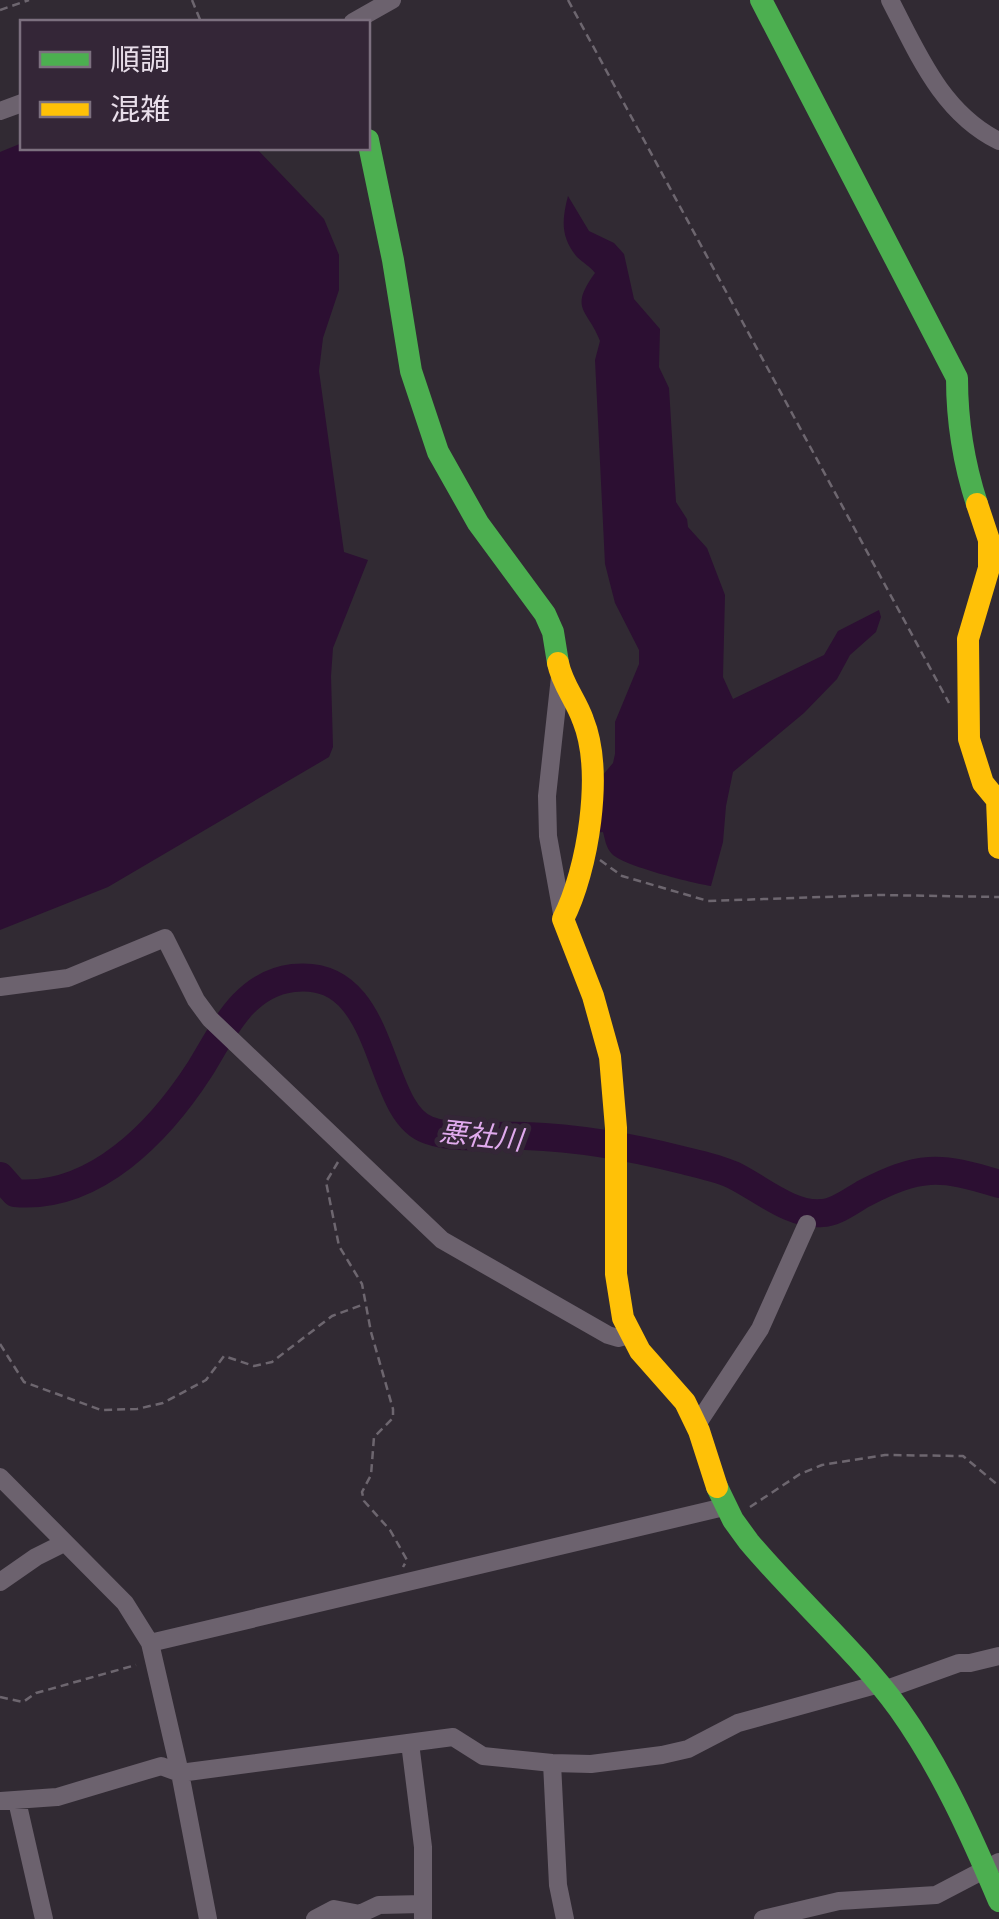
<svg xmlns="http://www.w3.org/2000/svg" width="999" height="1919" font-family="'IBM Plex Sans','Noto Sans JP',sans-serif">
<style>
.water{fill:#2c0f32}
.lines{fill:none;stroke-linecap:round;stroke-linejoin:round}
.river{stroke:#2c0f32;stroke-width:28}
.path{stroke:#6d666f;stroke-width:2.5;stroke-dasharray:8 5;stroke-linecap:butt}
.street{stroke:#6c626e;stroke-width:18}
.fast{stroke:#4caf50;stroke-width:22}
.slow{stroke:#ffc107;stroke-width:22}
.labels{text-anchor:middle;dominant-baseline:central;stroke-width:10;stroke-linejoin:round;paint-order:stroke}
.water-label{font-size:28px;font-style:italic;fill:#e0aaed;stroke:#342637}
</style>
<rect width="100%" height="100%" fill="#312a33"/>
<path class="water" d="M22,143v5h234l68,71 15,36v35l-16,48 -4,33 25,181 24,8 -35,88 -2,28 2,71 -4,10 -221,130 -108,43v-778z
M568,196l21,35 25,12 10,11 10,45 26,30 -1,38 10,21 7,114 11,17 1,8 19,21 18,47 -2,82 10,22 91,-44 14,-24 41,-21 2,7 -5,15 -26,23 -13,24 -33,34 -71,59 -7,34 -3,36 -12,44c-19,-3 -87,-20 -99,-32 -6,-6 -7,-15 -9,-22l-9,1 8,-57 11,-13 2,-9v-32l24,-58v-14l-24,-47 -10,-39 -10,-204 5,-19c-12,-32 -32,-31 -5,-68 -5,-7 -12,-10 -18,-16 -17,-20 -15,-38 -9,-61z"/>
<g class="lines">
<path class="river" d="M0,1176l15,17c80,7 145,-62 185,-124 23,-37 43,-85 93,-91 96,-11 81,133 135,152 31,11 66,4 98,6 53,2 105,11 156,24 17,4 36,8 51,15 27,13 58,41 89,38 13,0 29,-12 41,-19 56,-29 76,-29 136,-10"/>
<path class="path" d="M192,0l9,22
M568,0l381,703
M0,10l29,-10
M600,860l22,16 86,25 172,-6 119,2
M338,1162l-12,20 13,64 23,38 9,48 22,77v9l-19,19 -3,38 -9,17 2,9 26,29 17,30 -4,7
M0,1344l24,38 77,28 36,-1 26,-6 43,-23 18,-24 30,10 18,-4 60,-46 30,-11
M750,1507l50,-33 22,-9 63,-10 78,1 36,30
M0,1697l23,5 13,-9 100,-28"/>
<path class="street" d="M890,0c28,54 52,113 109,141
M353,22l39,-22
M0,111l22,-8
M560,677l-13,119 1,40 15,83
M0,987l68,-9 97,-40 31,62 14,19 232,221 166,95 10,3 11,-3
M698,1423l62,-94 47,-105
M0,1477l125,126 25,40 30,130 28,146
M0,1582l36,-25 28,-14
M150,1643l574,-136
M884,1690l75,-27h11l29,-7
M410,1743l13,104v72
M552,1763l6,122 7,34
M0,1801l57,-4 104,-31 19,7 273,-36 30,19 69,7 39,1 71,-9 26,-6 50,-26 141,-39
M17,1801l27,118
M315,1919l19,-10 26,5 19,-9 44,-1
M763,1919l76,-18 97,-6 63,-33"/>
<path class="fast" d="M761,0l196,378c0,43 7,86 20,126
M368,140l25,120 18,111 27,81 40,71 67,91 8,18 5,31
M717,1487l16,33 16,22c48,57 106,107 150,167 42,59 72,126 100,192"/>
<path class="slow" d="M977,504l12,36v28l-21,71 1,100 14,44 14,17 2,48
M558,663c4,21 18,37 25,57 21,52 5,150 -20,199l30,77 17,61 6,71v146l7,44 17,33 45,51 14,29 18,56"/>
</g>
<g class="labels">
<g class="water-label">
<text transform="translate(481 1135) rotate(6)">悪社川</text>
</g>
</g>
<rect x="20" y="20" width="350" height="130" fill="#342637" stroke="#7c707f" stroke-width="2.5"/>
<rect x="40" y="52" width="50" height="15" fill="#4caf50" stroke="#7c707f" stroke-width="2.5"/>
<text x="110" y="70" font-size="30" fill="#e8deea">順調</text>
<rect x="40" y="102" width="50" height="15" fill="#ffc107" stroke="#7c707f" stroke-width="2.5"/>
<text x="110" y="120" font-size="30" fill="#e8deea">混雑</text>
</svg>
